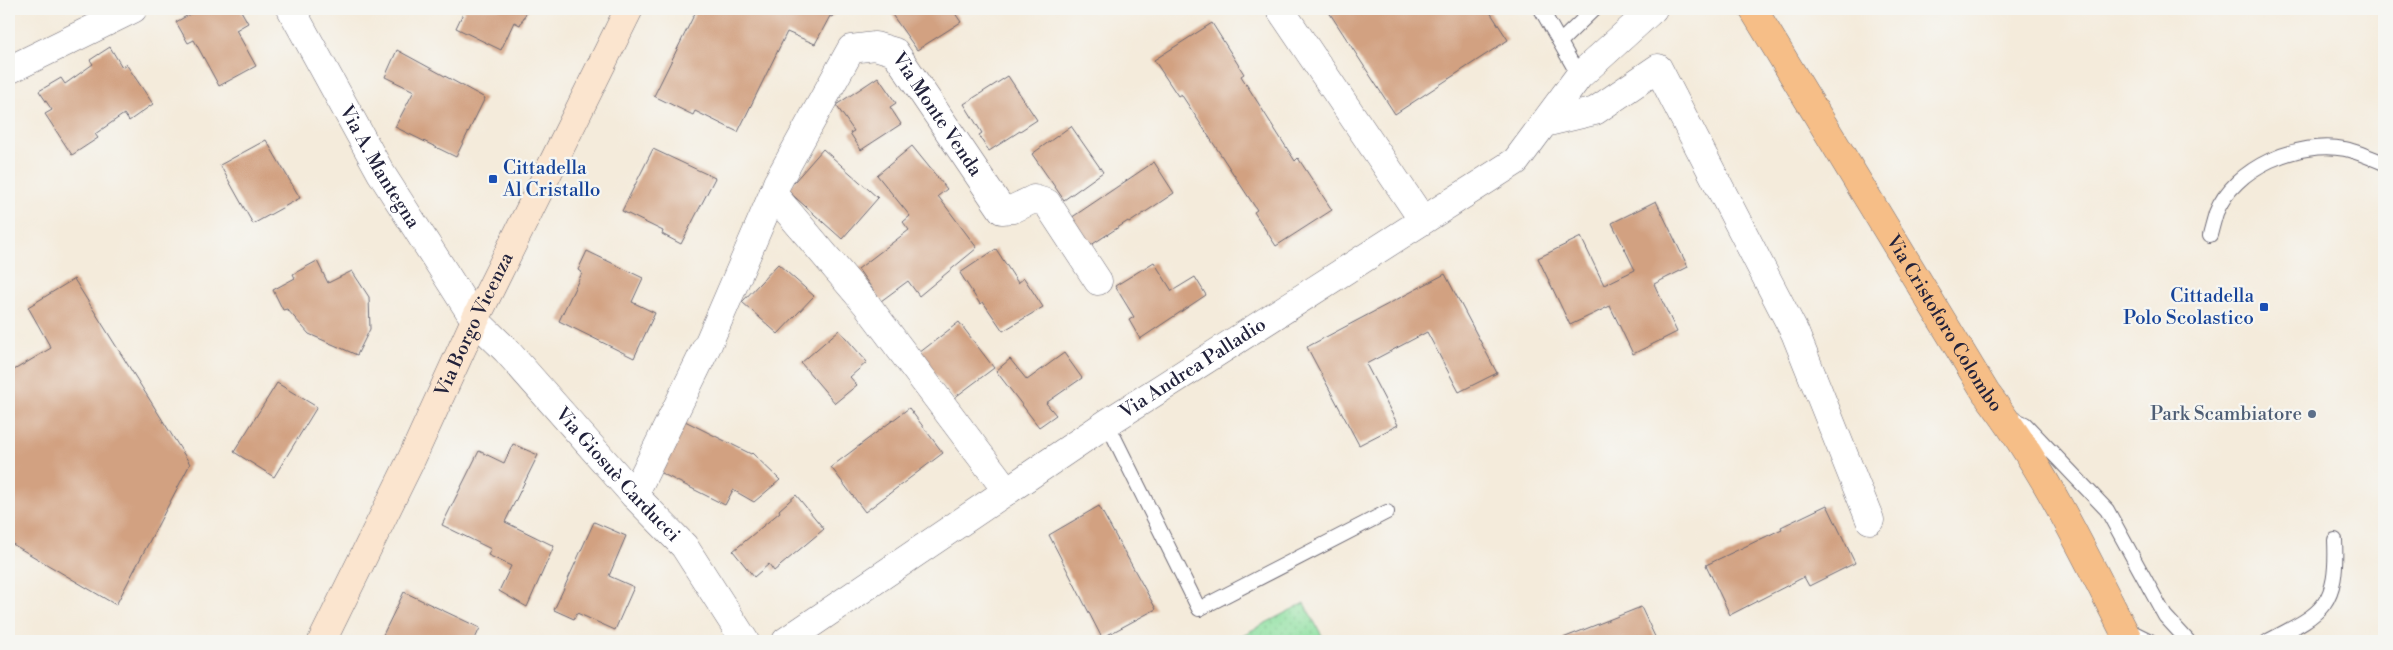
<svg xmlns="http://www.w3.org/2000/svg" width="2393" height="650" font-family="'Libre Bodoni',serif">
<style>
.park{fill:url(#park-dots);stroke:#58816e}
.building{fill:#d2a181}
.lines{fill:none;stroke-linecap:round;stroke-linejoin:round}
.lane-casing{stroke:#6c6873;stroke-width:16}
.street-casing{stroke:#6c6873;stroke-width:29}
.secondary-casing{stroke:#6c6873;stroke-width:29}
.primary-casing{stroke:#6c6873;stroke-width:29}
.lane{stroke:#fff;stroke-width:14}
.street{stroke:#fff;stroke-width:28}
.secondary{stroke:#fbe5cf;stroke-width:28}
.primary{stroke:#f6be87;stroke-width:28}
.transit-dot{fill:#1a4fb4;stroke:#f6f6f2;stroke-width:2}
.service-dot{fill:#5c6f8a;stroke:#f6f6f2;stroke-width:2}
.labels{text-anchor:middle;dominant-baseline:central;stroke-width:4.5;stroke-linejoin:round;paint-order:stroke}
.street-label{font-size:19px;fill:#22223b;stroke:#f6f6f2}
.transit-label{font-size:19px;fill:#164399;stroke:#f6f6f2;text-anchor:start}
.service-label{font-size:19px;fill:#4e5e75;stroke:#f6f6f2;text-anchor:end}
</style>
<defs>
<pattern id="park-dots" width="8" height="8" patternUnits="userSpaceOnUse" patternTransform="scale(1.25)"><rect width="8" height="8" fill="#8ee0a0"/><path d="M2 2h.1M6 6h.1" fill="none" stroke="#7ac08b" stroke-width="1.8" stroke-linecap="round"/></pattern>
</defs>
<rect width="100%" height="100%" fill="#f6f6f2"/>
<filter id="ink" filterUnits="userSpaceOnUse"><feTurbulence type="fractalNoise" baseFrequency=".02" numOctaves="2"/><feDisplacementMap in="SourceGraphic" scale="10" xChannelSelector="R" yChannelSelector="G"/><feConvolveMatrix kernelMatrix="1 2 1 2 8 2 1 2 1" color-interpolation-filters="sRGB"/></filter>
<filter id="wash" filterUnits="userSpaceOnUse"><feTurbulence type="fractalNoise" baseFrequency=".0096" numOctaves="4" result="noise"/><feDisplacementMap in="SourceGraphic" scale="20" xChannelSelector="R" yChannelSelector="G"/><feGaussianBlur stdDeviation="1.12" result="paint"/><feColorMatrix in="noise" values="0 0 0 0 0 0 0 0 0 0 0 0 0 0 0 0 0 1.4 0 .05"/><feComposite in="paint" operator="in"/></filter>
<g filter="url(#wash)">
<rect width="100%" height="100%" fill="#f4ebdb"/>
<path class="park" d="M1304,603l21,38h-94z"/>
<g id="blocks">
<path class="building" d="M199,9h41l8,14 -12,7 20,36 -37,20 -25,-46 -6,3 -12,-21z
M465,9h63l-8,16 -6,-3 -13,28 -45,-22z
M697,9l20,1 119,-1 -4,8 -2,-1 -15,28 -28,-12 -49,100 -43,-21 -2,4 -39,-19z
M888,9h64l9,13 -44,28z
M1327,9h161l20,31 -113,74z
M1212,23l32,51 -3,2 54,85 3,-3 34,52 -56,36 -22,-34 3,-2 -76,-116 -3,2 -24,-36z
M110,47l12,20 4,-3 27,40 -24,17 -5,-7 -29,20 3,4 -26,17 -27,-41 7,-4 -13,-19 22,-13 4,6 28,-20 -3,-4z
M397,50l88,48 -29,59 -61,-30 19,-36 -29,-14z
M1008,76l29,44 -48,31 -10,-16 3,-2 -18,-29z
M878,77l18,26 -6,4 11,17 -40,26 -11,-17 4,-2 -18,-26z
M1071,126l32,46 -39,28 -32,-46z
M266,140l34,58 -47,26 -33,-59z
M912,146l35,43 -9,7 39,52 -58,48 -11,-15 -27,20 -23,-32 51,-39 -6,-8 7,-6 -33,-41z
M653,149l62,29 -34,66 -19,-10 1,-3 -41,-20z
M823,149l55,49 -36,41 -55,-49z
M1154,162l20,31 -45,30 -1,-2 -46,30 -17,-29z
M1656,201l32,66 -34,17 23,48 -44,22 -23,-48 -40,19 -32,-67 43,-21 23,48 31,-15 -23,-47z
M996,249l22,34 6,-5 19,29 -40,24 -20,-29 -3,2 -20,-31z
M587,251l56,27 -11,24 23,11 -21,45 -75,-37 23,-48 -4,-3z
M317,261l11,22 24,-12 17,26 1,32 -13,26 -48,-21 -22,-25 -4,1 -10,-20 22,-12 -2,-4z
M1154,262l18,29 23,-14 11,18 -66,44 -11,-19 5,-3 -19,-31z
M778,264l36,32 -36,38 -36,-32z
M1445,274l52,99 -38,19 -32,-60 -61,32 32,61 -39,20 -52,-98z
M74,279l116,185 -74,141 -107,-63v-169l42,-25 -23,-41z
M959,322l35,46 -40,30 -35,-45z
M839,330l28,32 -17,15 7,8 -22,18 -34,-40z
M1064,353l18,25 -36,25 10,12 -17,12 -43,-56 14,-12 17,21z
M277,383l40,24 -43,70 -40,-25z
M909,408l34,45 -78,59 -34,-45z
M683,420l68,34 1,-1 28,27 -26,22 -21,-12 -8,15 -68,-34z
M513,444l25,11 -33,67 49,24 -27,61 -28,-16 12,-25 -23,-11 3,-6 -49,-24 37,-74 25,12z
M796,495l28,34 -50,42 -5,-7 -15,13 -21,-26 47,-39 -1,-2z
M1827,505l28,58 -46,23 -5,-9 -74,38 -24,-50 76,-36 -1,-2z
M1099,506l57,103 -54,29 -53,-103z
M594,522l32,14 -17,40 25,11 -19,43 -38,-17 -3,6 -20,-9z
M404,592l76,36 -6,13h-94z
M1641,607l16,34h-93l-1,-3z"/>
</g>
</g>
<g filter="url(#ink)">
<use href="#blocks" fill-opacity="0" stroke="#6c6873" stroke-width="1"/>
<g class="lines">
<defs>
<path id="lane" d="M1541,9l38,67
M1560,42l34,-33
M2210,235c2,-8 4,-15 6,-22 18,-46 83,-73 129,-64 13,3 27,9 39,14
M2009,417l16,7 82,86 58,106 23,25
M1107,423l92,186 188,-97
M2126,629l24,12
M2268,641c54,-28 70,-34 67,-101"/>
<g id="street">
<path id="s1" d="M291,9l90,164 94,147 31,30 128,145 50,51 61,95"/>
<path d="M1280,9l142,210"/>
<path d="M9,70l124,-61"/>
<path d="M1545,123l50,-12 63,-43 137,265 75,187"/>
<path id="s2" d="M773,194l4,-11 74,-134 24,-3 20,6 107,158 11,-1 21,-10 13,4 51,78"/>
<path d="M634,495l75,-153 64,-148 94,111 140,186"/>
<path id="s3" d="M786,641l321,-218 409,-262 63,-85 74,-67"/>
</g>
<g id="secondary">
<path id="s4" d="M322,641l89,-181 64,-140 154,-311"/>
</g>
<g id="primary">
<path id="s5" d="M1753,9l233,384c58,75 100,164 143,248"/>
</g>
</defs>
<use href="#lane" class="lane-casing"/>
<use href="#street" class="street-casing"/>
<use href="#secondary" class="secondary-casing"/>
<use href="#primary" class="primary-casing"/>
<use href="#lane" class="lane"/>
<use href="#street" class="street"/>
<use href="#secondary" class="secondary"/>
<use href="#primary" class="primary"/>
</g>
</g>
<g class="transit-dot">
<rect x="488" y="174" width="10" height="10" rx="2.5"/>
<rect x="2259" y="302" width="10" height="10" rx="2.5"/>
</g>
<circle class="service-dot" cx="2312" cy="414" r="5"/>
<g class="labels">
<g class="street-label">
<text stroke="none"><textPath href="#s2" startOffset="285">Via Monte Venda</textPath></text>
<text stroke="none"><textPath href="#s1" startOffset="181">Via A. Mantegna</textPath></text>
<text stroke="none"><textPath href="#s5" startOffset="368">Via Cristoforo Colombo</textPath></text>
<text stroke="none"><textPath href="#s4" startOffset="351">Via Borgo Vicenza</textPath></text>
<text stroke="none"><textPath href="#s3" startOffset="490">Via Andrea Palladio</textPath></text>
<text stroke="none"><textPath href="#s1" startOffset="572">Via Giosuè Carducci</textPath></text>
</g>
<g class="transit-label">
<text x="503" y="168">Cittadella<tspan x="503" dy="22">Al Cristallo</tspan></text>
<text x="2254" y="296" text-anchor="end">Cittadella<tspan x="2254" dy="22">Polo Scolastico</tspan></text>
</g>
<g class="service-label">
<text x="2302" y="414">Park Scambiatore</text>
</g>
</g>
<rect width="2393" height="650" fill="none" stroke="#f6f6f2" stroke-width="30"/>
</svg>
